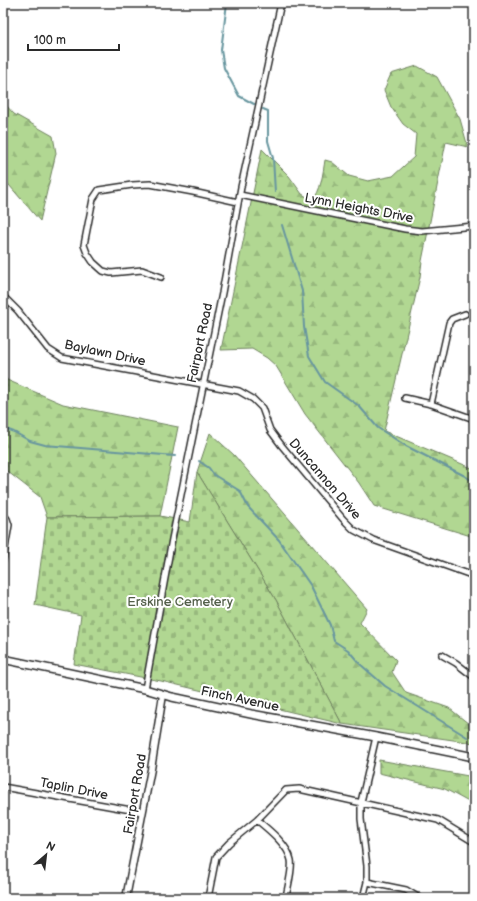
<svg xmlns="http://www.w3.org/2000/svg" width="477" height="901" font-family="'Balsamiq Sans',sans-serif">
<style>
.forest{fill:url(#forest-firs);stroke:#6e815e}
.cemetery{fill:url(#cemetery-stones);stroke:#6e815e}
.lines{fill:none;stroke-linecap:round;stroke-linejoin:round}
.stream{stroke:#67969f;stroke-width:2}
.minor-casing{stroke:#2b2b2b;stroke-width:8}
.tertiary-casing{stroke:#2b2b2b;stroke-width:9}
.secondary-casing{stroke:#2b2b2b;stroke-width:10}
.minor{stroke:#fff;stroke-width:5}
.tertiary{stroke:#fff;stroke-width:6}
.secondary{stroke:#fff;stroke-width:7}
.labels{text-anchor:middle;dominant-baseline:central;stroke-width:4;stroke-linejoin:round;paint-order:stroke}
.street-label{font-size:13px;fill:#2b2b2b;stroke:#fff}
.park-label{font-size:13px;fill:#535f4a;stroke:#fff}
</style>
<defs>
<pattern id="forest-firs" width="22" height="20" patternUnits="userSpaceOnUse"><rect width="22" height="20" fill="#b1d792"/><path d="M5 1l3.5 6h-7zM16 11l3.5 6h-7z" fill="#98b97e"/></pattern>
<pattern id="cemetery-stones" width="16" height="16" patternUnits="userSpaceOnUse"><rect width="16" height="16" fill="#b1d792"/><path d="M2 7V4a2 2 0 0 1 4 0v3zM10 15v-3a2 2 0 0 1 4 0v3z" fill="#98b97e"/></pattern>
</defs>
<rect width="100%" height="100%" fill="#fff"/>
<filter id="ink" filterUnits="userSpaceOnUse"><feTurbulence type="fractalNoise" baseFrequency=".025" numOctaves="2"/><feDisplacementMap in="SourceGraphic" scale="8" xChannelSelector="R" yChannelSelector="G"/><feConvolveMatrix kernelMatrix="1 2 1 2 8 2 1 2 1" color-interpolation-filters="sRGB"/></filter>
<g filter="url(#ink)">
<path class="forest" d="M417,66l20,11 23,42 8,28 -22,-5 -24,119 -2,16 -36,154 90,38v68l-100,-31 -15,-23 -54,-69 -29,-48 -9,-8 -15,-9 -31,1 41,-201 27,27 13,18 10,6c9,-7 11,-28 13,-40l7,2 17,14 19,5 25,-5 21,-19 2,-23 -13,-10 -12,-17 -7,-17 7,-16z
M3,102l11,12 39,22 3,17 -16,68 -37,-43z
M3,374l4,6 56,24 115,23 -18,89 -113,1 -7,-20 -37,-29z
M210,433l24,22 133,154 -7,14 36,37 -4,12 14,21 43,15 25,20v15l-132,-19 -66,-124 -79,-128z
M379,760l95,17v28l-29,-16 -66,-16z"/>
<path class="cemetery" d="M197,472l79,128 66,124 -181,-43 -87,-17 7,-49 -46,-10 12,-88 113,-1 30,6z"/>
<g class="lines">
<path class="stream" d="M227,3l-6,47 3,18 15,28 15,8
M263,109l5,2v30l5,17 2,34
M282,225l20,66 2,36 5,29 16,26 34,24 19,22 28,18 59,30 9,6
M3,428l11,4 16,9 15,4 130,11
M199,461l10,7 5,7 26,16 8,16 31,33 32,46 19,39 4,16 14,9 12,14 25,22 82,51"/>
<defs>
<path id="minor" d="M240,195l165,34 17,2 52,-5
M161,277l-19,-7 -31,3 -8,-2 -10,-9 -6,-9 -3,-8 9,-46 6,-9 33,-5 18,-1 43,8 45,10
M3,296l15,15 30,38 14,9 177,33 14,8 9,9 8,22 12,16 61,73 11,11 19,10 101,36
M405,398l26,6 43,15
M431,404l18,-81 3,-4 13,-5
M3,514l4,5 2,6 -6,35
M442,655l14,8 18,14
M145,689l27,-150 50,-246 19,-106 40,-184
M3,787l139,25
M257,820c11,9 31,25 34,40 2,9 -4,29 -5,38
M367,882l39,8 13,8
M208,898l8,-41 13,-14 28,-23 29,-30 13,-1 139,31 36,22
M363,898l4,-16v-16l-6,-47v-17l15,-65"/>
<path id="tertiary" d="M126,898l25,-129 12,-74"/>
<path id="secondary" d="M3,659l142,30 27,8 79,17 125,23 98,20"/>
</defs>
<use href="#minor" class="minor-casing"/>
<use href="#tertiary" class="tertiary-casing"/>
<use href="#secondary" class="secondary-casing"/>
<use href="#minor" class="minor"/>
<use href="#tertiary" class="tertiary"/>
<use href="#secondary" class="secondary"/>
</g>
</g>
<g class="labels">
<g class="street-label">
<text transform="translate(359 208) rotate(11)">Lynn Heights Drive</text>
<text transform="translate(200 343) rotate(-78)">Fairport Road</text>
<text transform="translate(105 353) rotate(12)">Baylawn Drive</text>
<text transform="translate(325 479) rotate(49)">Duncannon Drive</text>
<text transform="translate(240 699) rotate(12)">Finch Avenue</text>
<text transform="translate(74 789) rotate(11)">Taplin Drive</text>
<text transform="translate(135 794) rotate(-80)">Fairport Road</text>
</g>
<g class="park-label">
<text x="180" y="602">Erskine Cemetery</text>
</g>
</g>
<rect width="477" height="901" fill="none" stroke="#fff" stroke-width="16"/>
<rect x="8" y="8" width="461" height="885" fill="none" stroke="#2b2b2b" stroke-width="1.5" filter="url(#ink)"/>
<g transform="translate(46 855) rotate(28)" stroke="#ffffff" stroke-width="3" paint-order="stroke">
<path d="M0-3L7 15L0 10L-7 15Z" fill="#2b2b2b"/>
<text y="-6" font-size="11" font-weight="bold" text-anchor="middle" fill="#2b2b2b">N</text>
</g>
<path d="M28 44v6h91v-6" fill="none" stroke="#2b2b2b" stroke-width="2"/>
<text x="34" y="44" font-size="12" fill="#2b2b2b" stroke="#ffffff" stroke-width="3" paint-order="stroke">100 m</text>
</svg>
